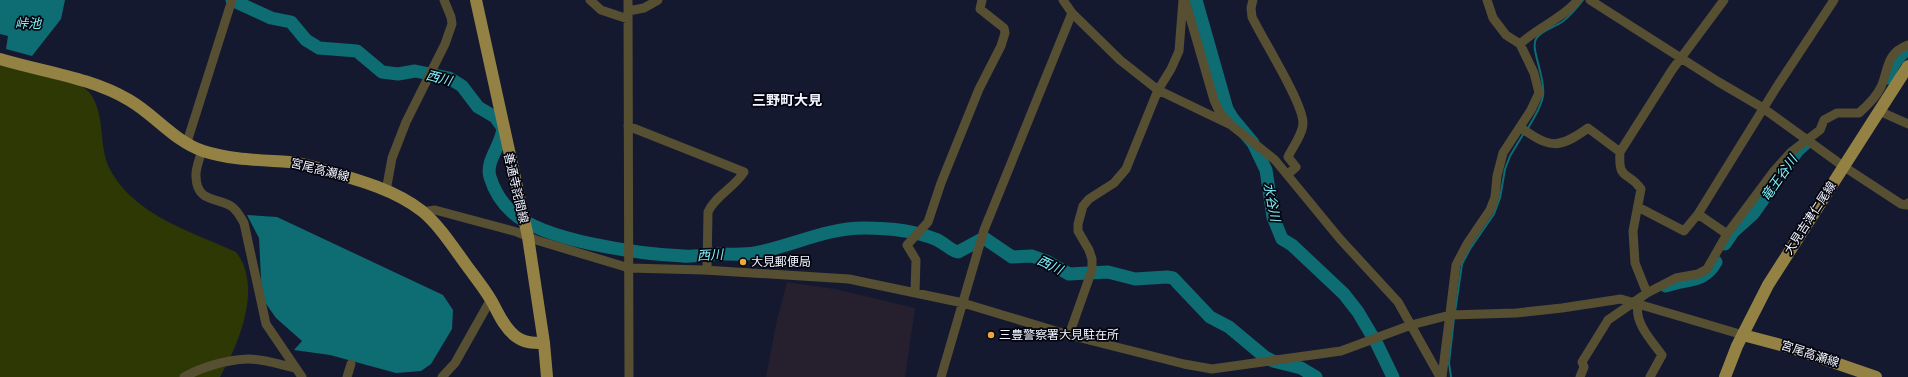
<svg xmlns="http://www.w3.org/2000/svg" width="1908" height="377" font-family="Helvetica,'Noto Sans JP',sans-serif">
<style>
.education{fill:#251f2e}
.green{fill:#2e3804}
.water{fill:#0d6d73}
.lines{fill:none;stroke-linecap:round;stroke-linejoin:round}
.stream{stroke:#0d6d73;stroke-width:2}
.river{stroke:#0d6d73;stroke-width:13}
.minor{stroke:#574f32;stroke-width:9}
.major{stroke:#948244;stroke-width:12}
.poi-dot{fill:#eca93a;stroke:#04050f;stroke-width:1.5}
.labels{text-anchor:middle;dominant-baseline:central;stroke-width:3.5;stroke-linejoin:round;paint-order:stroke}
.street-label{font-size:12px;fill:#f2f5ff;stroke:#04050f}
.poi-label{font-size:12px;fill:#f2f5ff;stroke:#04050f;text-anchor:start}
.water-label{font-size:13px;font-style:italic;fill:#81f2fa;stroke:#04050f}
.quarter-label{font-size:14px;font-weight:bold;fill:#f2f5ff;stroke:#04050f}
</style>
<rect width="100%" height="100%" fill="#151930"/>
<path class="education" d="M787,282l48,7 80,19 -10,69h-139l10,-53z"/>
<path class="green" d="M0,62c22,6 74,14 89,30 6,7 10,19 11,28 3,17 2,38 12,53 26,44 81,59 124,79 27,34 3,92 -16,125h-220z"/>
<path class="water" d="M0,0h65l-4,19 -29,37 -26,-7 2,-13 -8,-2z
M247,215l30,2 166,78 10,15 -1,19 -21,35 -10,7 -25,2 -66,-18 -36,-5 8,-9 -26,-23 -14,-20 -3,-60z"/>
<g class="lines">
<path class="stream" d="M1527,130c6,-11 14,-22 16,-34 3,-18 -13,-47 -7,-57 5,-9 17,-11 26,-17 8,-6 15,-14 21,-22
M1455,312l7,-48 8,-15 24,-35 6,-16 5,-29 5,-13 14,-23
M1451,377l-2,-14 5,-45"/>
<path class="river" d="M232,0l39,18 20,4 15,18 13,8 38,3 25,21 16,2 17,-3 34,7 13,8 16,21 17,10 8,11c-1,17 -18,33 -13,49 4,13 12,26 22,35 31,29 128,42 171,44 11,1 24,-2 36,-2 12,0 25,1 36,-1 37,-7 71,-25 109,-25 24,0 49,2 71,11 9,3 14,11 23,13l26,-14 28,19 20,-1 14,5 23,13 39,-2 27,7 32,-2 6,1 37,39 19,10 36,30 8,4 28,7 15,9
M1196,0l31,109 6,10 20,24 13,27 7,47 9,22 10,6 52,49 14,18 19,32 16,33
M1888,78c4,-13 9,-21 20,-29
M1725,244l8,-12 20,-18 45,-64 8,-7
M1666,286c20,-8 38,-2 50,-24"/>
<path class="minor" d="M590,0l11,10 27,9
M628,0l1,377
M1063,0l9,13 48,47 38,30 73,35 44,35 65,79 58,63 42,75
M1185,0l29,100 6,13 9,10
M1253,0l-2,8 1,9c11,23 51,86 51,106 0,11 -11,25 -15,34l8,10 -8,7
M1590,0l127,81 46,27 80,58 58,38 6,1 1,-2
M628,11l16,-3 14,-8
M1520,44c18,-17 42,-25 58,-44
M1879,111l29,13
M628,126l116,46c-9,15 -29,24 -36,40l-1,58
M1520,127c29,21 38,23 68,1l32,24
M187,142l45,-142
M202,150c-2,8 -7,19 -6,27 1,26 21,20 35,29 6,4 9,10 13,17l22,101 36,53
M386,191l6,-33 14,-36 39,-78 7,-20 -1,-7 -7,-17
M1638,207l46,24 14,-17 78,-126 58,-88
M422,212l13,-2 82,22 19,8 93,28 75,2 145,9 114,24 106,32 115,29 28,5 129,-18 70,-26 39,-10 66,-2 46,-5 59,-9 122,36
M1698,214l29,20 47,-63 17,-19 29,-22 4,-10 13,-7h22c8,-7 17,-16 22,-26 8,-18 4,-33 27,-42
M915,292l1,-32 -9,-15 21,-23 13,-39 38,-94 22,-43 4,-13 -1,-5 -24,-19 2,-9
M1647,293l29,-15 22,-4 9,-5 20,-35
M1638,304c-4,19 14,37 24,51l-12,22
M1069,335l23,-65v-11l-3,-9 -11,-19v-7l5,-18 6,-7 25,-16 12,-14 32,-79 13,-21 8,-18 4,-51
M184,377c18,-10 42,-17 63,-18 14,-1 34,6 49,9
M347,377l4,-13
M442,377l13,-14 36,-64
M941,377l43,-147 88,-217
M1442,377l14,-112 11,-21 23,-34 5,-13 2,-21 6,-23 28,-43 8,-17 -5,-20 -14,-29 -14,-9 -13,-17 -6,-18
M1580,377l4,-10 -2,-5 26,-42 39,-27 -12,-30 -2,-32 8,-42c-13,-19 -23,-7 -21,-37l52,-82 52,-70"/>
<path class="major" d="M476,0l52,237 16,106 3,34
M0,59c43,13 90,18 129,41 26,15 45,41 74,51 28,9 58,9 86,11 13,1 26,5 38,9 32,9 68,19 95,40 18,15 31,36 45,55 8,11 17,22 24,34 7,12 12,26 23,35 9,8 19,8 30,8
M1743,335l49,13 84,29
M1725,377l12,-31 31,-61 140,-219"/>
</g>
<g class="poi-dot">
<circle cx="743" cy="262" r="4"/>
<circle cx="991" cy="335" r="4"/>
</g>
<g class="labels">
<g class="street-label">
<text transform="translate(320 170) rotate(14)">宮尾高瀬線</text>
<text transform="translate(516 188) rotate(77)">善通寺詫間線</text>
<text transform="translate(1810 218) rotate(-57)">大見吉津仁尾線</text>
<text transform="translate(1810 354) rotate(18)">宮尾高瀬線</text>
</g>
<g class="poi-label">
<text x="751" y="262">大見郵便局</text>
<text x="999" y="335">三豊警察署大見駐在所</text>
</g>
<g class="water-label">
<text x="28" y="23">峠池</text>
<text transform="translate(439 78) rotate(15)">西川</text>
<text transform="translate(1779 178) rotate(-55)">竜王谷川</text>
<text transform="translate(1272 202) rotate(79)">水谷川</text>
<text transform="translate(710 255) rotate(-3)">西川</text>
<text transform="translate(1050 265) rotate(26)">西川</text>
</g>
<g class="quarter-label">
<text x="787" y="100">三野町大見</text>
</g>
</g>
</svg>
